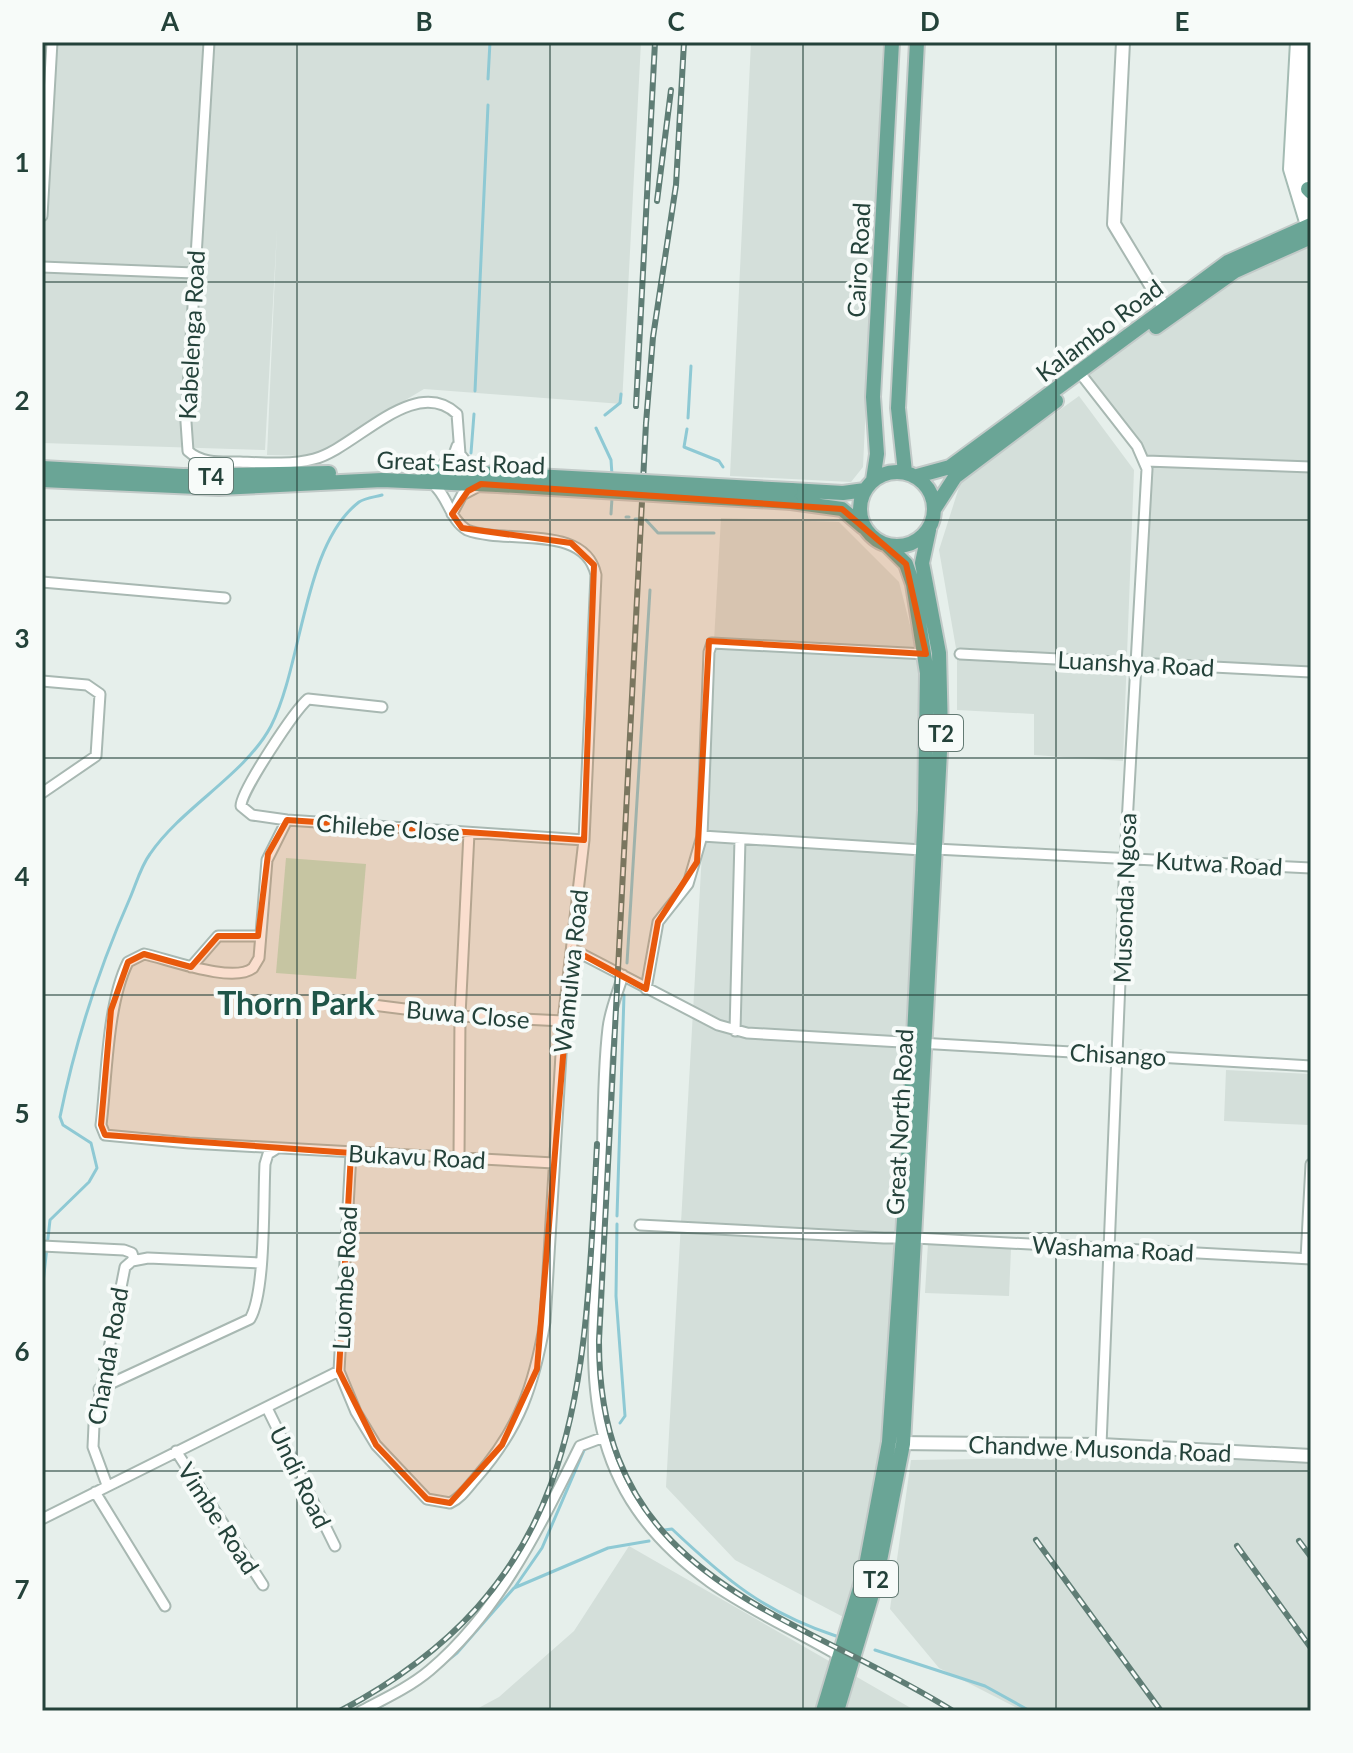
<svg xmlns="http://www.w3.org/2000/svg" width="1353" height="1753" font-family="Lato,sans-serif">
<style>
.built{fill:#d4dfda}
.green{fill:#bfe0c8}
.lines{fill:none;stroke-linecap:round;stroke-linejoin:round}
.stream{stroke:#8ec9d4;stroke-width:3}
.minor-casing{stroke:#a8b8b2;stroke-width:13}
.tertiary-casing{stroke:#a8b8b2;stroke-width:16}
.secondary-casing{stroke:#a4bbb3;stroke-width:18}
.primary-casing{stroke:#c2cac8;stroke-width:18}
.minor{stroke:#fff;stroke-width:9}
.tertiary{stroke:#fff;stroke-width:12}
.secondary{stroke:#fff;stroke-width:14}
.primary{stroke:#6aa596;stroke-width:14}
.rail-casing{stroke:#5f7d75;stroke-width:6}
.rail{stroke:#f7fbf9;stroke-width:3;stroke-dasharray:9;stroke-linecap:butt}
.primary-bridge-casing{stroke:#c2cac8;stroke-width:18;stroke-linecap:butt}
.primary-bridge{stroke:#6aa596;stroke-width:14}
.marked{fill:#e8590c;fill-opacity:0.2;stroke:#e8590c;stroke-width:6;stroke-linejoin:round}
.grid{fill:none;stroke:#24423a;stroke-width:2;stroke-opacity:0.55}
.labels{text-anchor:middle;dominant-baseline:central;stroke-width:8;stroke-linejoin:round;paint-order:stroke}
.shield{fill:#f7fbf9;stroke:#637a73;stroke-width:2}
.shield-label{font-size:22px;font-weight:bold;fill:#24423a}
.street-label{font-size:24px;fill:#24423a;stroke:#f7fbf9}
.district-label{font-size:32px;font-weight:bold;fill:#1f5548;stroke:#f7fbf9}
.neatline{fill:none;stroke:#24423a;stroke-width:3}
.grid-label{font-size:26px;text-anchor:middle;font-weight:bold;fill:#24423a}
</style>
<rect width="100%" height="100%" fill="#e6efeb"/>
<path class="built" d="M42,42h599l-19,362 -198,-15 -112,67 -45,-1 10,-226 -12,221 -223,-7z
M751,42h132l-20,425 -12,15 -121,-6z
M1311,237v436l-171,-9 8,-203 -70,-84 151,-111z
M1079,396l55,74 -11,291 -89,-6v-41l-77,-4v-56l-18,-104 22,-69z
M721,518l118,4 60,60 21,82 1,94 -39,692 -33,170 -114,-60 -69,-73z
M1226,1070l85,4 -2,51 -85,-4z
M928,1243l83,6 -2,47 -84,-3z
M1311,1454v257h-288l-84,-43 -49,-59 21,-149z
M629,1546l287,165h-443l26,-14 75,-66z"/>
<path class="green" d="M286,858l80,6 -10,115 -80,-6z"/>
<g class="lines">
<path class="stream" d="M488,79l2,-37
M475,391l13,-286
M605,415l15,-12 1,-9
M688,418l3,-52
M596,428l15,32 1,15
M687,429l-3,18 35,14 4,6
M471,453l3,-39
M395,459l18,-1
M611,514l1,-16
M626,517h3
M635,519h5
M646,520l12,13h56
M627,963l23,-373
M617,1216l7,-221
M617,1224l-1,72 9,120 -5,7
M42,1292l8,-72 39,-38 8,-14 -6,-25 -28,-18 -3,-8c15,-74 39,-149 70,-219 6,-14 11,-32 20,-44 32,-47 95,-79 121,-128 32,-63 32,-181 88,-224 6,-4 16,-5 23,-7
M664,1530l8,-1c54,51 92,83 164,107
M515,1587l27,-39 43,-100
M875,1650l110,36 45,25
M412,1688l45,-35 57,-65 94,-40 41,-7
M373,1711l22,-13"/>
<defs>
<path id="minor" d="M209,42l-23,380 2,29c14,13 34,11 52,11 24,1 51,3 74,-3 42,-11 100,-85 143,-45l3,40 15,19
M42,216l10,-174
M42,267l152,6
M1080,373l57,73 10,23 -22,390 -24,586
M1146,461l165,6
M436,469l17,-12 4,-11
M452,514l10,-19 17,-9
M42,582l183,16
M960,654l351,18
M42,681l45,4 13,9 -4,62 -54,37
M382,707l-74,-8c-13,11 -67,92 -67,107l11,9 35,5 297,20
M287,820l-20,40 -8,98 -6,10c-20,16 -85,-9 -109,-14l-16,8c-21,42 -21,114 -27,163l4,10 84,8 365,20
M935,849l376,19
M922,850l-220,-14 7,-184 3,-9 214,11
M572,949l146,76 29,8 564,33
M191,967l27,-31h40
M623,975c-5,17 -13,35 -15,53 -7,59 -4,121 -7,181 -10,153 -32,271 109,373 41,29 87,49 131,75
M646,989l12,-67 30,-38 14,-48
M373,1005l87,11 103,5
M735,1031l5,-192
M351,1153l-12,218 17,41 20,33 51,54 23,4c11,-5 18,-16 26,-25 44,-50 58,-93 69,-156l18,-301 21,-181 12,-265c-11,-52 -89,-30 -129,-45 -18,-11 -18,-33 -35,-47
M459,1158l1,-142 9,-183
M640,1225l244,13h19l3,-4
M915,1238l396,21
M42,1246l82,4 8,3 2,7
M1306,1259l5,-95
M99,1389l151,-70c16,-27 13,-120 15,-155l3,-10 8,-5
M267,1408l68,138
M176,1451l87,134
M107,1485l-14,-38 1,-22 31,-158 7,-6 16,-3 112,5
M95,1492l70,114
M42,1519l297,-148
M361,1711c23,-12 49,-24 69,-41 70,-59 110,-144 150,-224l24,-9"/>
<path id="tertiary" d="M1123,42l-9,182 55,91
M896,1443l205,2 210,11"/>
<path id="secondary" d="M1298,42l-7,127 20,66
M1311,46l-7,120 7,32"/>
<path id="primary" d="M1308,189l3,3
M1156,327l79,-56 76,-34
M42,468l141,8 146,-3
M426,471l72,3
M860 509a37 37 0 1 1 74 0a37 37 0 1 1-74 0Z
M905,472l-7,-64 19,-366
M917,476l33,-9 278,-205 83,-37
M42,480l177,8 163,-8 116,5
M873,480l4,-26 -4,-57 19,-355
M791,490l52,3 22,-3
M791,502l51,7 21,18
M935,508l20,-31 101,-76
M823,1711l42,-140 24,-129 19,-282 17,-350 2,-137 -14,-89 -7,-20 -18,-18
M837,1711l39,-130 27,-137 38,-711 -2,-80 -17,-90 7,-33"/>
</defs>
<use href="#minor" class="minor-casing"/>
<use href="#tertiary" class="tertiary-casing"/>
<use href="#secondary" class="secondary-casing"/>
<use href="#primary" class="primary-casing"/>
<use href="#minor" class="minor"/>
<use href="#tertiary" class="tertiary"/>
<use href="#secondary" class="secondary"/>
<use href="#primary" class="primary"/>
<defs>
<path id="rail" d="M684,42l-8,143 -23,152 -7,86 -47,917c-1,241 188,267 354,371
M657,201l14,-111
M636,406l19,-364
M1036,1540l125,171
M1299,1541l12,16
M1237,1546l74,102
M340,1711c245,-130 244,-320 257,-567"/>
</defs>
<use href="#rail" class="rail-casing"/>
<use href="#rail" class="rail"/>
<defs>
<path id="primary-bridge" d="M498,474l293,16
M498,485l293,17"/>
</defs>
<use href="#primary-bridge" class="primary-bridge-casing"/>
<use href="#primary-bridge" class="primary-bridge"/>
</g>
<path class="marked" d="M481,484l361,25 64,55 20,90 -217,-13 -12,221 -39,60 -12,67 -74,-40 -35,420 -35,76 -52,58 -23,-4 -51,-54 -37,-74 12,-218 -246,-18 -4,-10 10,-115 17,-48 16,-8 47,13 27,-31h40l10,-82 19,-34 297,20 10,-275 -23,-22 -109,-15 -10,-14 16,-23z"/>
<path class="grid" d="M297,42v1669M550,42v1669M803,42v1669M1056,42v1669M42,282h1269M42,520h1269M42,758h1269M42,995h1269M42,1233h1269M42,1471h1269"/>
<g class="labels">
<g class="shield">
<rect x="189" y="458" width="44" height="36" rx="6"/>
<rect x="919" y="715" width="44" height="36" rx="6"/>
<rect x="854" y="1561" width="44" height="36" rx="6"/>
</g>
<g class="shield-label">
<text x="211" y="476">T4</text>
<text x="941" y="733">T2</text>
<text x="876" y="1579">T2</text>
</g>
<g class="street-label">
<text transform="translate(858 260) rotate(-87)">Cairo Road</text>
<text transform="translate(1099 330) rotate(-37)">Kalambo Road</text>
<text transform="translate(191 335) rotate(-87)">Kabelenga Road</text>
<text transform="translate(461 462) rotate(2)">Great East Road</text>
<text transform="translate(1136 663) rotate(3)">Luanshya Road</text>
<text transform="translate(388 827) rotate(4)">Chilebe Close</text>
<text transform="translate(1219 863) rotate(3)">Kutwa Road</text>
<text transform="translate(1124 898) rotate(-88)">Musonda Ngosa</text>
<text transform="translate(570 971) rotate(-84)">Wamulwa Road</text>
<text transform="translate(468 1014) rotate(5)">Buwa Close</text>
<text transform="translate(1118 1054) rotate(3)">Chisango</text>
<text transform="translate(899 1122) rotate(-87)">Great North Road</text>
<text transform="translate(417 1156) rotate(3)">Bukavu Road</text>
<text transform="translate(1113 1248) rotate(3)">Washama Road</text>
<text transform="translate(344 1278) rotate(-87)">Luombe Road</text>
<text transform="translate(107 1356) rotate(-80)">Chanda Road</text>
<text transform="translate(1100 1448) rotate(2)">Chandwe Musonda Road</text>
<text transform="translate(301 1477) rotate(64)">Undi Road</text>
<text transform="translate(219 1518) rotate(57)">Vimbe Road</text>
</g>
<g class="district-label">
<text x="296" y="1002">Thorn Park</text>
</g>
</g>
<rect width="1353" height="1753" fill="none" stroke="#f7fbf9" stroke-width="88"/>
<rect x="44" y="44" width="1265" height="1665" class="neatline"/>
<g class="grid-label">
<text x="170" y="31">A</text>
<text x="424" y="31">B</text>
<text x="676" y="31">C</text>
<text x="930" y="31">D</text>
<text x="1182" y="31">E</text>
<text x="22" y="172">1</text>
<text x="22" y="410">2</text>
<text x="22" y="648">3</text>
<text x="22" y="886">4</text>
<text x="22" y="1123">5</text>
<text x="22" y="1361">6</text>
<text x="22" y="1599">7</text>
</g>
</svg>
